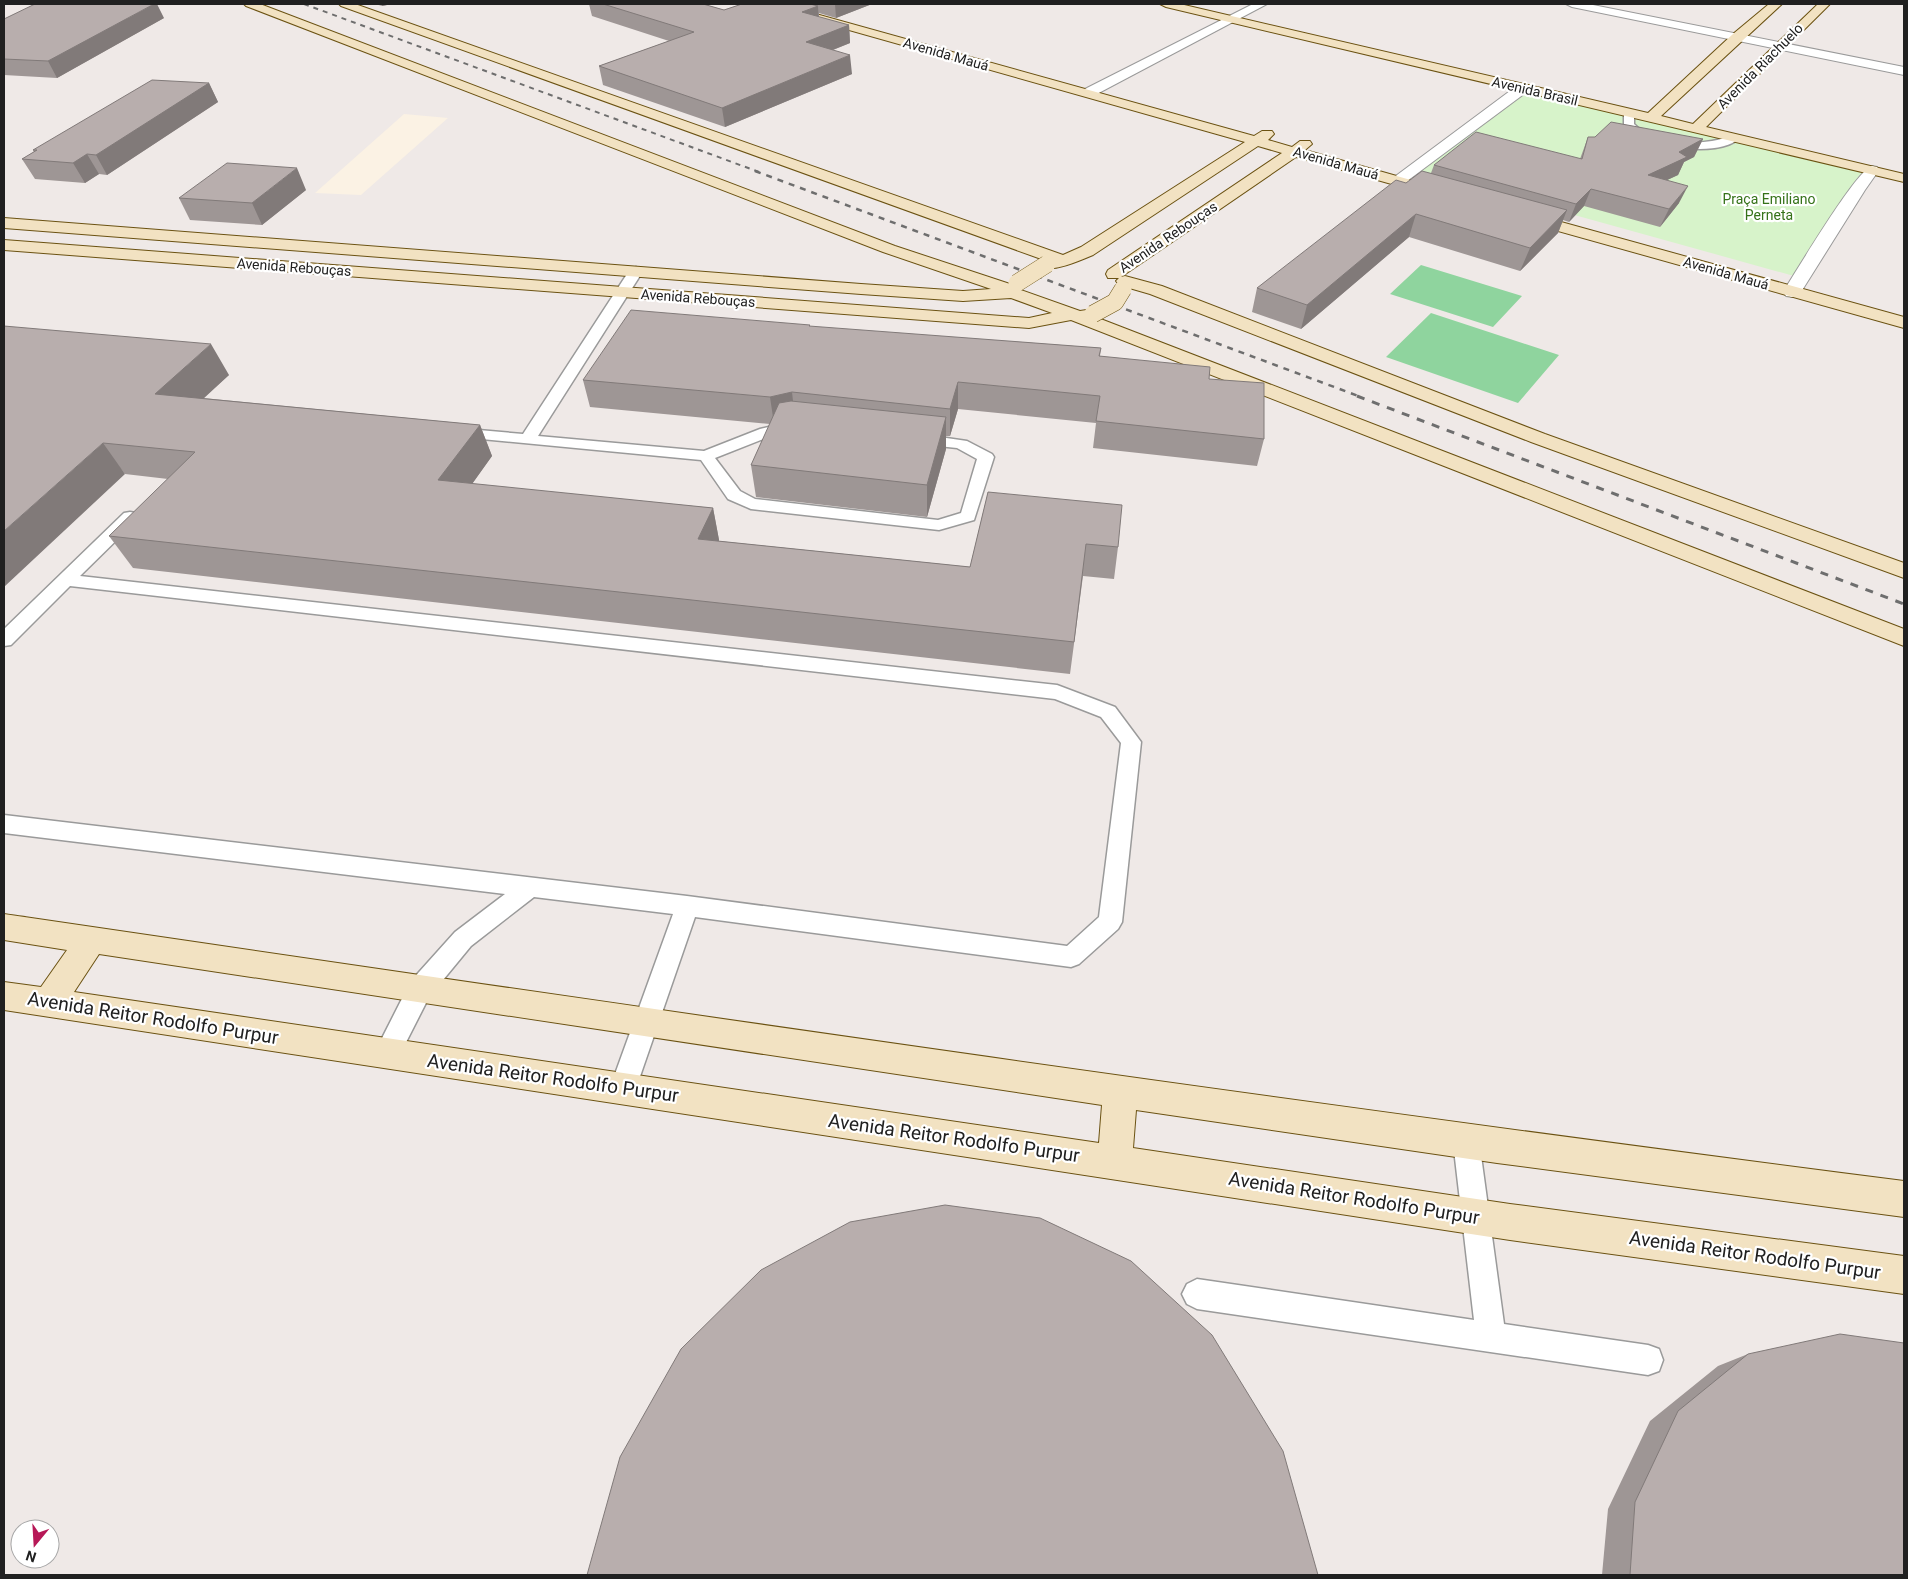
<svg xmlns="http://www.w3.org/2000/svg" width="1908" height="1579" font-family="Roboto,sans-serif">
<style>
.education{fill:#fbf2e4}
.park{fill:#d7f3ca}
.pitch{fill:#8fd49e}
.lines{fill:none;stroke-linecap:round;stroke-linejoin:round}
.service-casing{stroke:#9a9a9a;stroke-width:3}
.minor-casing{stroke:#9a9a9a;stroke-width:2}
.tertiary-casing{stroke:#9a9a9a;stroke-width:2}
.secondary-casing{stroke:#6b5212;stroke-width:2}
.service{fill:#fff;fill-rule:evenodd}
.minor{fill:#fff;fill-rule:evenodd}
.tertiary{fill:#fff;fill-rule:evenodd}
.secondary{fill:#f2e2c2;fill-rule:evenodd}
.rail-far2{stroke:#6e6e6e;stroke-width:2;stroke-dasharray:5 5;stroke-linecap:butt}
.rail-far1{stroke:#6e6e6e;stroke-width:2.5;stroke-dasharray:6 6;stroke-linecap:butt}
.rail{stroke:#6e6e6e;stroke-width:3;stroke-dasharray:8 8;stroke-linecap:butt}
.secondary-bridge-casing{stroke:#6b5212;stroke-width:18;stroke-linecap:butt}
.secondary-bridge{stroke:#f2e2c2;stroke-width:17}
.wall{fill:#9e9695}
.shaded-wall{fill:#817a79}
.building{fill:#b8aead;stroke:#817a79}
.labels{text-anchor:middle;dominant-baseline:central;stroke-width:4.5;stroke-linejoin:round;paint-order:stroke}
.far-street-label{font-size:14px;fill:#202020;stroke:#fff}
.far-park-label{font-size:14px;fill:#357219;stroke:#fff}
.near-street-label{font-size:19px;fill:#202020;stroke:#fff}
</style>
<rect width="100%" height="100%" fill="#efe9e7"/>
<path class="education" d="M404,114l44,4 -87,77 -46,-2z"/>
<path class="park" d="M1523,88l349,82 -71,108 -388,-108z"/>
<path class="pitch" d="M1421,265l101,31 -29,31 -103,-33z
M1431,313l128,42 -41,48 -132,-46z"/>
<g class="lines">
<defs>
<path id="service" d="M1629,110l5,3v11c16,17 55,21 78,17 7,-1 14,-4 22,-6l5,3c-19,21 -99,9 -115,-13v-12z
M636,267l7,4 -105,165 166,15 56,-22 34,-8 5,2 3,3 -3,3 -28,7 -56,22 25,33 15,8 183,21 23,-7 16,-54 -20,-11 -38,-4 -6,-2 -2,-3 2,-3 6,-2 48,7 25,13 2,3 -20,63 -35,10 -188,-21 -23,-10 -27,-39 -251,-24 -2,-3 2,-3 6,-2 67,6 106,-163z
M130,512l6,1 2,4 -2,4 -56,55 977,109 58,22 26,35 -19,180 -4,7 -39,35 -8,3 -376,-50 -59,171 -4,9 -9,3 -9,-3 -4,-9 63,-174 -139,-17 -63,49 -42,51 -33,65 -9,4 -9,-4 -4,-8 37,-73 44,-49 50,-38 -501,-61v-18l683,81 380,50 32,-29 22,-174 -20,-26 -46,-18 -985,-113 -59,59 -7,1v-17l120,-116z
M1466,1128l9,4 4,9 25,183 144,21 11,4 4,11 -4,11 -11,4 -451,-66 -10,-5 -5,-10 5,-10 10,-5 277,41 -21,-179 4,-9z"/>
<path id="minor" d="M1253,4h14l-174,92h-10l-2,-3 2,-3z
M1523,84l7,4 -2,3 -125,93h-10l-3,-3 3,-3 125,-93z
M1872,166l5,1 2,3 -14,20 -64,102 -3,4 -6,1 -6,-1 -3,-4c13,-20 74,-123 89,-126z"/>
<path id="tertiary" d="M1566,4h22l316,63v8l-332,-68z"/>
<path id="secondary" d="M244,4h16l635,242 118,39 2,3 65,23 13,-2 6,1 3,4 -4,4 806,311v17l-833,-326 -42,8 -1025,-78v-10l1025,78 23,-5 -41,-15 -48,3 -102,-7 -857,-66v-10l857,66 102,7 28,-2 -108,-37 -637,-246z
M339,4h16l708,251 18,-8 164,-105 -481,-136 -2,-2h18l474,132 8,-5h10l2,3 -6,6 24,7 8,-6h10l2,3 -7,6 141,40 3,3 -3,3 -5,2 -145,-41 -175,120 4,-1 37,10 383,148 359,129v15l-373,-136 -381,-148 -31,-9 -3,-4 3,-3h-11l-2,-4 2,-4 174,-117 -24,-7 -165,109c-14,6 -37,16 -52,13l-2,-4 5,-4 -703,-254z
M1160,4h20l468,109 85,-79 36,-30h13l-121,112 32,8 125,-120h12l-124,123 198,47v8l-738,-175z
M1525,212l379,105v11l-385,-108 -2,-3 2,-3z
M4,914c633,93 1265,186 1900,267v36l-407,-54 -361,-53 -3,38 377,56 394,52v38l-394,-54 -1506,-230v-28l37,5 26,-37 -63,-10zM99,954l1003,151 -3,38 -1025,-151z"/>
</defs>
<use href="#service" class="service-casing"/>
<use href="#minor" class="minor-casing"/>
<use href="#tertiary" class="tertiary-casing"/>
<use href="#secondary" class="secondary-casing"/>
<use href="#service" class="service"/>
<use href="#minor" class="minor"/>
<use href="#tertiary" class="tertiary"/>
<use href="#secondary" class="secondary"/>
<path class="rail-far2" d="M304,4l455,168"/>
<path class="rail-far1" d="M755,171l606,226"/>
<path class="rail" d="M1357,396l547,208"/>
<defs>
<path id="secondary-bridge" d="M1017,283l30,-19
M1093,314l22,-12 8,-13"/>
</defs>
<use href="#secondary-bridge" class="secondary-bridge-casing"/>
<use href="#secondary-bridge" class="secondary-bridge"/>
</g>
<path class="wall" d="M375,4h17l-10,2z
M589,4h114l21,6 18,-6h130l-36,14 -17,-5v4l30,8 1,18 -17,7 19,24 -127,53 -122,-42 -4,-19 70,-25 -77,-25z
M164,18l-107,60 -53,-3v-56z
M209,83l9,19 -111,73 -8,-1 -14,9 -50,-4 -13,-20 12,-7 -1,-2z
M1588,137l115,2 -9,18 -10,5 -6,13 -11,5 12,23 -19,24 -76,-21 -15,16 -6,-2 -5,13 -38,38 -111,-34 -108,92 -49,-17 5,-24 149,-105 25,-10 3,-8 146,-6z
M306,190l-44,35 -72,-5 -11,-22z
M810,325v2l291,21 -1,8 109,23 55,60 -7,27 -164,-18 3,-25 -138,-14 -8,27h-4v13l-19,68 -171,-20 -5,-32 19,-41 -180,-17 -7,-27z
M4,326l225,49 -26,23 277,27 12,31 -20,28 241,24 6,32v1l251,26 18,-75 130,55 -4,32 -31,-3 -13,98 -937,-106 -24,-32 59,-57 -43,-5z
M1748,1354l156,221h-302l6,-66 42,-88 68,-55z"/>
<path class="shaded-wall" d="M154,4h3l7,14 -107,60 -9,-17z
M382,4h10l-10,2z
M835,4h37l-36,14z
M818,6l1,18 -17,-12z
M849,25l1,18 -43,17 -1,-18z
M850,55l2,19 -127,53 -3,-19z
M209,83l9,19 -111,73 -11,-20z
M1703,139l-9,18 -10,5 -6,13 -39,18 9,-18 31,-23z
M87,154l12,20 -14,9 -12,-20z
M297,168l9,22 -44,35 -10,-22z
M1688,186l-9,17 -19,24 9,-18z
M1591,189l-7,17 -15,16 7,-18z
M1567,210l-9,23 -38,38 10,-23z
M1416,214l-7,23 -108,92 6,-24z
M211,344l18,31 -54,50 -20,-31z
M958,382v27l-8,27v-27z
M792,392l3,27 -21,5 -4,-27z
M946,417v32l-19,68v-32z
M480,425l12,31 -40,56 -14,-32z
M103,443l22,31 -121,113v-56z
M713,508l6,32 -14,31 -7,-32z"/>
<path class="building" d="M35,4h119l-106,57 -44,-2v-40z
M603,4h100l21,6 18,-6h68l8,2 -16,6 47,13 -43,17 44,13 -128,53 -123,-42 95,-34z
M152,80l57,3 -113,72 -9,-1 -14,9 -51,-4 15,-9h-4z
M1611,122l92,17 -24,13 8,5 -39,18 40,11 -19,23 -78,-20 -15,15 -142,-39 42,-33 106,27 6,-22h7z
M227,163l70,5 -45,35 -73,-5z
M1422,171l145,39 -37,38 -114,-34 -109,91 -50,-17 139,-108 10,3z
M631,310l179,15 -1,1 292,22 -2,8 111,11 -1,12 55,4v56l-168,-18 4,-25 -142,-14 -8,27 -158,-17 -22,5 -187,-17z
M4,326l207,18 -56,50 325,31 -42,55 275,28 -15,31 272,28 18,-75 134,13 -4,42 -32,-3 -12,98 -965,-106 86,-84 -92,-9 -99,88z
M791,401l155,16 -19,68 -176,-20 28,-62z
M945,1205l95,13 91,43 81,74 71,116 35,124h-731l33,-118 61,-108 80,-79 89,-48z
M1840,1334l64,9v232h-274l5,-73 43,-91 70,-57z"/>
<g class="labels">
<g class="far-street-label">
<text transform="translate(946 54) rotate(16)">Avenida Mauá</text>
<text transform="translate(1760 66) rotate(-45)">Avenida Riachuelo</text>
<text transform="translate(1535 91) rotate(13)">Avenida Brasil</text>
<text transform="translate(1336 163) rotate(16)">Avenida Mauá</text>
<text transform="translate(1168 237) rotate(-34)">Avenida Rebouças</text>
<text transform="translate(294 267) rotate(4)">Avenida Rebouças</text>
<text transform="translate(1726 273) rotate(16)">Avenida Mauá</text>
<text transform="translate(698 298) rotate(4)">Avenida Rebouças</text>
</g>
<g class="far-park-label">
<text x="1769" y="199">Praça Emiliano<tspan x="1769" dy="16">Perneta</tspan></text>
</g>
<g class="near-street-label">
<text transform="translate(153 1018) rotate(9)">Avenida Reitor Rodolfo Purpur</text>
<text transform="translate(553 1078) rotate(8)">Avenida Reitor Rodolfo Purpur</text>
<text transform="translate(954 1138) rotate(8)">Avenida Reitor Rodolfo Purpur</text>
<text transform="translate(1354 1198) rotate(9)">Avenida Reitor Rodolfo Purpur</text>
<text transform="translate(1755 1255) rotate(8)">Avenida Reitor Rodolfo Purpur</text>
</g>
</g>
<rect width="1908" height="1579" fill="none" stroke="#202020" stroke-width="10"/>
<g transform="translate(35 1544) rotate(198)"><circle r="24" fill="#ffffff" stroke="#a6a6a6"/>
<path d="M0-4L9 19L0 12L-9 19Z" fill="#b71857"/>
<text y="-8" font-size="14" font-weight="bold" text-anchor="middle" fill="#202020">N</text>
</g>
</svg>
